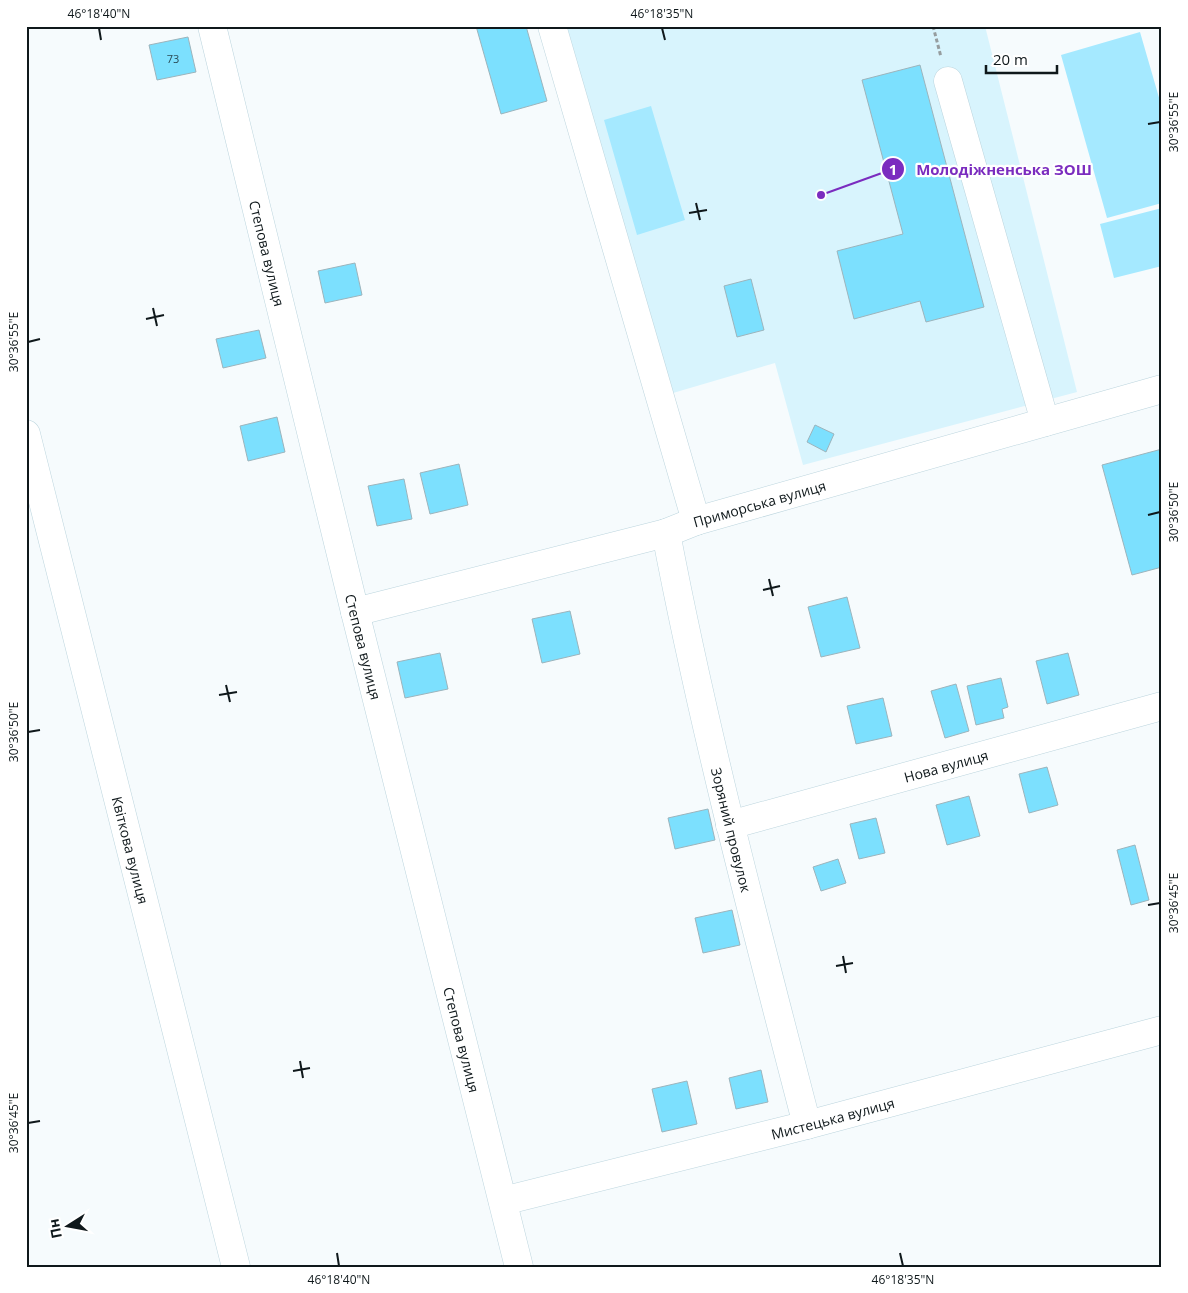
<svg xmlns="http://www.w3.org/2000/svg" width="1188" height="1293" font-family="'Open Sans',sans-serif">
<rect width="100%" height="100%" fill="#f6fbfd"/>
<path fill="#d8f4fd" d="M566 26H985L1077 392 803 465 775 363 673 393Z"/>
<path fill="#a5e9ff" d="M1140 32 1162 108V203L1107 218 1061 55Z
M651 106 685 220 637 235 604 120Z
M1162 208V266L1114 278 1100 224Z"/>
<path fill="#7ce0fe" stroke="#9cb4bc" d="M476 26H526L547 101 501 114Z
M188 37 196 72 157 80 149 45Z
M920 65 984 307 926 322 920 301 854 319 837 251 903 234 862 80Z
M355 263 362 295 325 303 318 271Z
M751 279 764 330 737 337 724 286Z
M259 330 266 358 223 368 216 339Z
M277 417 285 452 248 461 240 426Z
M815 425 834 434 826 452 807 442Z
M1162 449V567L1132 575 1102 465Z
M459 464 468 505 430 514 420 473Z
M404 479 412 519 377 526 368 486Z
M847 597 860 648 821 657 808 607Z
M570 611 580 654 542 663 532 619Z
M440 653 448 689 405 698 397 662Z
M1068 653 1079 695 1047 704 1036 661Z
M1001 678 1008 707 1002 709 1004 718 976 725 967 686Z
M956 684 969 731 945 738 931 691Z
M883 698 892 736 856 744 847 706Z
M1047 767 1058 805 1029 813 1019 774Z
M969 796 980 836 947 845 936 805Z
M708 809 715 840 675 849 668 818Z
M876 818 885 853 859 859 850 824Z
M1135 845 1149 900 1131 905 1117 850Z
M838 859 846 883 821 891 813 867Z
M732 910 740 945 703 953 695 918Z
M761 1070 768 1102 736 1109 729 1078Z
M687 1081 697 1124 662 1132 652 1089Z"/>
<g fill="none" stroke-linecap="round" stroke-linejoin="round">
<defs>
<g id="minor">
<path id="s1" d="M212 26 355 612 519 1267"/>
<path d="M552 26 696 521"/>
<path d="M948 81 1045 422"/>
<path id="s2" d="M26 434 236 1267"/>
<path id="s3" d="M666 533C704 732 756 928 807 1125"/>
<path id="s4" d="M355 612 666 533 696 521 1162 389"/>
<path id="s5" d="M730 825 1162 706"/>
<path id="s6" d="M503 1201 807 1125 1162 1030"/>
</g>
</defs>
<use href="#minor" stroke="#bcd5de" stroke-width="29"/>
<path stroke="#969d9f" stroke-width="3" stroke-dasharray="4 2.5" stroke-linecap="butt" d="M933 26 941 57"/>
<use href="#minor" stroke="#fff" stroke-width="28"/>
</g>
<path fill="none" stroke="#0f181b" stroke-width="2" d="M99 28 101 40M662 28 665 40M1148 124 1160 122M696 203 700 220M689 213 707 210M153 308 157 326M146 319 164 315M28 342 40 339M1148 515 1160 512M769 579 773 596M763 590 780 586M226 685 230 702M219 695 237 692M28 732 40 730M1148 905 1160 903M843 956 846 973M836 966 853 963M300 1061 303 1078M293 1071 310 1068M28 1123 40 1121M337 1253 339 1266M900 1253 903 1266"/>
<g text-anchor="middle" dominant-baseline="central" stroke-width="4.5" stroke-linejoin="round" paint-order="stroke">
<g font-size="11" fill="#2a4a54">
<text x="173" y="58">73</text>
</g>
<g font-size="14" fill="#0f181b" stroke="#fff">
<text stroke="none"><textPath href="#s1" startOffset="234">Степова вулиця</textPath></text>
<text stroke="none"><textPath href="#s4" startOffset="419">Приморська вулиця</textPath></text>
<text stroke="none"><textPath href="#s1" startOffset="639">Степова вулиця</textPath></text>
<text stroke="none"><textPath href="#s5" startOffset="224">Нова вулиця</textPath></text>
<text stroke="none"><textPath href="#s3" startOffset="304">Зоряний провулок</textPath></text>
<text stroke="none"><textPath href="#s2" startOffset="429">Квіткова вулиця</textPath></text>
<text stroke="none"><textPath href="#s1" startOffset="1044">Степова вулиця</textPath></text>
<text stroke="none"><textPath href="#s6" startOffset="340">Мистецька вулиця</textPath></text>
</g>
</g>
<path fill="none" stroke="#7b2cbf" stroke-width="2" d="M821 195L893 169"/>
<g fill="#7b2cbf" stroke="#fff" stroke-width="2">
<circle cx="821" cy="195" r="5"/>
<circle cx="893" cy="169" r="12"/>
</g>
<g font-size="15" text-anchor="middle" font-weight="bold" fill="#fff">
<text x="893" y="175">1</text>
</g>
<g font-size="15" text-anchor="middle" font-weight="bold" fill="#7b2cbf" stroke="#fff" stroke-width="4.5" stroke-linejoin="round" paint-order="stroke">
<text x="1004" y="175">Молодіжненська ЗОШ</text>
</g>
<rect width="1188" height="1293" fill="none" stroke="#ffffff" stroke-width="55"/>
<g transform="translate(68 1226) rotate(259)" stroke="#ffffff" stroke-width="4" paint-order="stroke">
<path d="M0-4L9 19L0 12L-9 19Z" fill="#0f181b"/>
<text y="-8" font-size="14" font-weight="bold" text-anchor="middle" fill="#0f181b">Пн</text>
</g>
<path d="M986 65v8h71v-8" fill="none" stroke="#0f181b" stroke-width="2.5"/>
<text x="993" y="65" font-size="15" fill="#0f181b" stroke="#ffffff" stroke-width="4" paint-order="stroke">20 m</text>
<rect x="28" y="28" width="1132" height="1238" fill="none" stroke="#0f181b" stroke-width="2"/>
<g font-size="12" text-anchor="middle" fill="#0f181b">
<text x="99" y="18">46°18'40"N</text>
<text x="662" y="18">46°18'35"N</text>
<text transform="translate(1174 122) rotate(-90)" y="4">30°36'55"E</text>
<text transform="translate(14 342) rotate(-90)" y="4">30°36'55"E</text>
<text transform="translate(1174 512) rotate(-90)" y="4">30°36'50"E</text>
<text transform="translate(14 732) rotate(-90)" y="4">30°36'50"E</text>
<text transform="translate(1174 903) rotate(-90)" y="4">30°36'45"E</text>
<text transform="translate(14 1123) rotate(-90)" y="4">30°36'45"E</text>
<text x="339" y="1284">46°18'40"N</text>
<text x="903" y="1284">46°18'35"N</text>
</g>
</svg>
